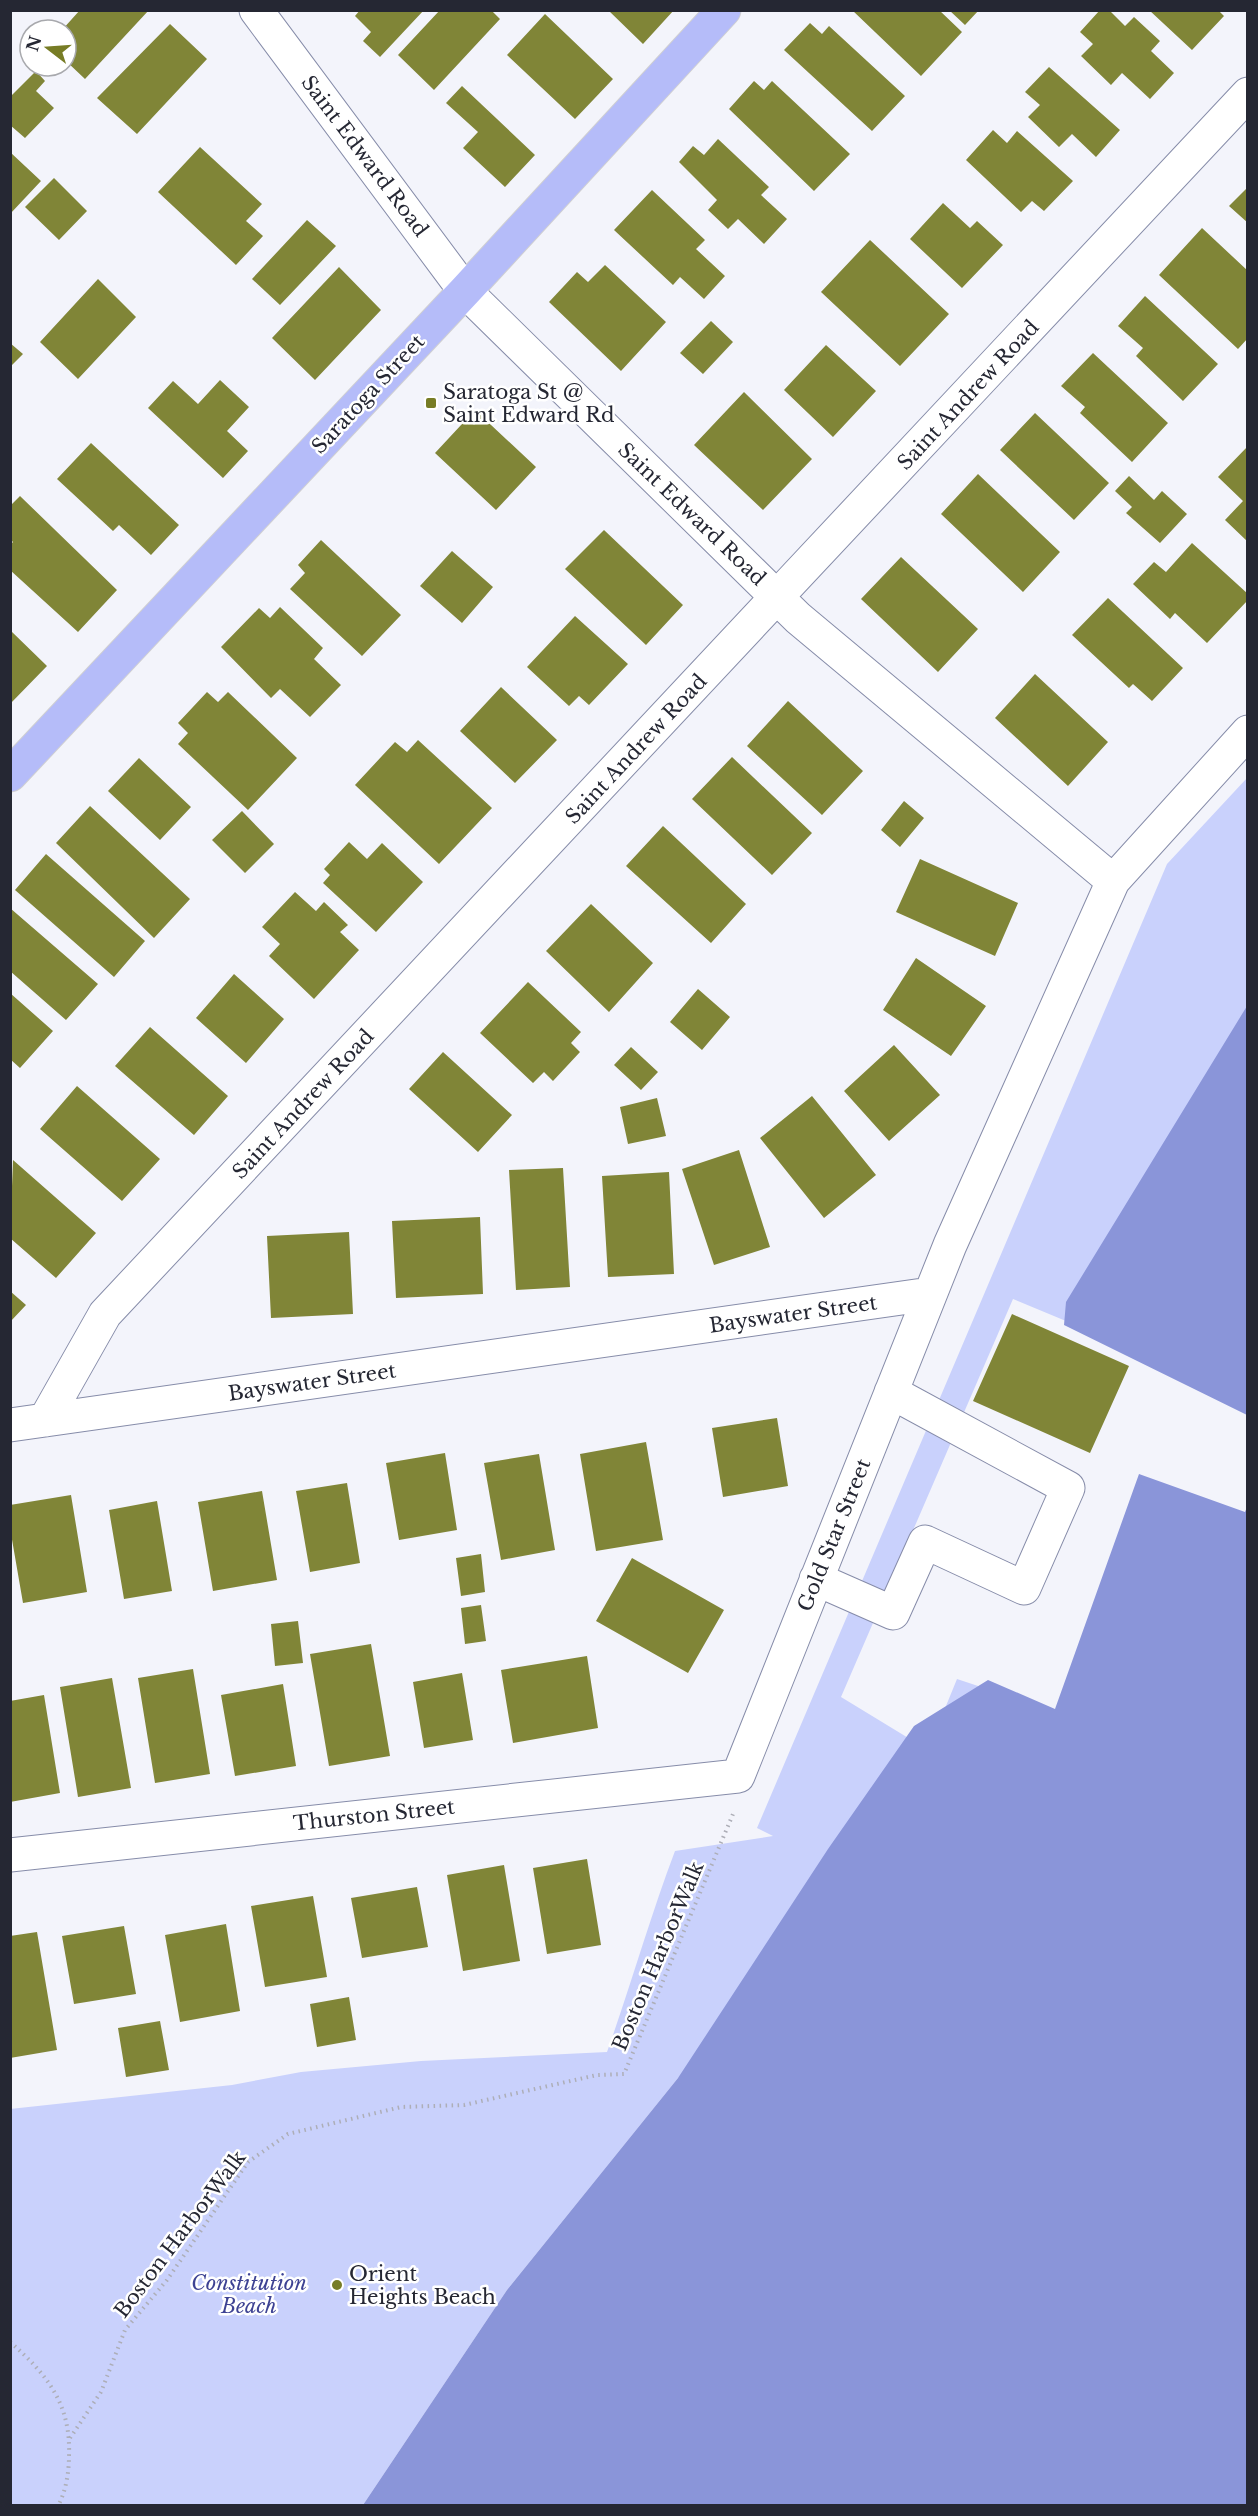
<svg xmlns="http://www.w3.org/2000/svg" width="1258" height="2516" font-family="'Libre Baskerville',serif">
<rect width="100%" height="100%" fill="#f3f4fb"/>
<path fill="#c9d1fc" d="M1247 778V1299L1179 1368 1013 1299 841 1697 928 1750 957 1679 1093 1724 678 2078 507 2290 363 2505H11L10 2109 232 2085 301 2072 421 2061 607 2052C631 1985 650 1917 675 1851L773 1836 757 1828 1167 864Z"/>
<path fill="#8a95d9" d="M1247 1006 1248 1415H1247L1064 1325 1066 1302Z
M1139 1474 1245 1512 1247 1507V2505H363L507 2290 678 2078 828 1849 914 1726 988 1680 1055 1709Z"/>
<path fill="#808537" d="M80 10H149L85 79 66 61V30H62Z
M360 10H424L380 57 363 41 371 32 355 16Z
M440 10H491L500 19 434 90 398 55Z
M608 10H674L643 44Z
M852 10H939L962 32 921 76Z
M949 10H979L965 25Z
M1100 10H1109L1125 26 1134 17 1160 41 1151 51 1174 73 1150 99 1122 73 1111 85 1081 56 1093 44 1080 32Z
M1149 10H1218L1224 16 1192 50Z
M545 14 613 79 575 119 507 55Z
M810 23 822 34 829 26 905 96 872 131 784 50Z
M170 24 207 59 137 134 97 98Z
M1049 67 1120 130 1096 157 1072 134 1059 147 1028 117 1040 105 1025 92Z
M36 71 45 81 36 91 54 108 25 138 10 125V97Z
M754 81 764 90 772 81 850 154 814 191 729 109Z
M462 86 535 155 505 187 463 148 478 132 446 103Z
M993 130 1007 143 1017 131 1073 181 1044 211 1032 201 1021 212 966 160Z
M718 139 769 187 761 195 787 219 764 244 738 219 728 229 708 210 717 200 679 162 693 146 704 155Z
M200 147 262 204 246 221 263 236 236 265 158 192Z
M10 152 41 181 10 214Z
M54 178 87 211 59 240 25 207Z
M1248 187V223L1229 206Z
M652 190 705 240 696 249 725 276 704 299 680 277 673 285 614 230Z
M943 203 970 228 977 221 1003 245 962 288 910 239Z
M307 220 336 246 280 305 252 279Z
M1202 228 1248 271V338L1238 349 1159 275Z
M870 240 949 314 900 366 821 292Z
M605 265 666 322 621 371 549 302 577 272 588 282Z
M339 267 381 310 315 380 272 338Z
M98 279 136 317 78 379 40 342Z
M1145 296 1218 364 1183 401 1136 356 1143 348 1118 326Z
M711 321 733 342 703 374 680 353Z
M10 343 23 354 10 367Z
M826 345 876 391 833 437 784 390Z
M1093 353 1168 423 1132 462 1080 413 1085 407 1061 386Z
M220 380 249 407 227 431 248 451 223 478 148 408 173 381 198 404Z
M744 392 812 459 763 510 694 445Z
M475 410 536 467 496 510 435 453Z
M1035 413 1109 483 1074 520 1000 450Z
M91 443 179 525 151 555 119 525 113 531 57 479Z
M1248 446V542L1225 520 1243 501 1218 477Z
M978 474 1060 552 1023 592 941 514Z
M1129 476 1154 500 1162 491 1187 514 1160 543 1126 513 1132 507 1115 491Z
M20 496 117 590 78 632 10 570V545L13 542 10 539V506Z
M604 530 683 605 646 645 565 569Z
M321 540 401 615 362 656 290 589 305 573 298 565Z
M1192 543 1248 594V600L1207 643 1175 613 1170 619 1133 584 1154 562 1166 572Z
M452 551 493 587 462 623 420 586Z
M901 557 978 629 938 672 861 599Z
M1108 598 1183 668 1152 701 1133 684 1129 688 1072 635Z
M280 607 323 648 314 659 341 685 310 717 280 689 271 698 221 647 259 608 270 618Z
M575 616 628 664 589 705 579 696 569 706 527 667Z
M10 630 47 666 10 704Z
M1035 674 1108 742 1068 786 995 718Z
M501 687 557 740 515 783 460 731Z
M207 692 218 702 228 692 297 758 248 810 178 744 188 733 178 723Z
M788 701 863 771 822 815 747 746Z
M418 740 492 808 439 864 355 785 395 742 407 752Z
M732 757 812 833 772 875 692 799Z
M139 758 191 807 160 840 108 791Z
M904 801 924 818 900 847 881 830Z
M90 806 190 899 154 938 56 843Z
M242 811 274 844 245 873 212 840Z
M663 826 746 904 711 943 626 866Z
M349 842 367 859 382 843 423 882 376 932 323 883 330 875 324 869Z
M46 854 145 941 114 977 15 890Z
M920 859 1018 903 995 956 896 912Z
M295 892 316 911 324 902 348 925 340 932 359 950 314 999 269 956 280 944 262 927Z
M591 904 653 963 609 1012 546 951Z
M10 908 98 984 66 1020 10 971Z
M916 958 986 1006 951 1056 883 1010Z
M234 974 284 1019 246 1063 196 1018Z
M528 982 581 1032 571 1043 580 1052 553 1081 544 1072 533 1083 480 1033Z
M698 989 730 1017 702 1050 670 1022Z
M10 993 53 1031 20 1068 10 1059Z
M150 1027 228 1096 194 1135 115 1066Z
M894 1045 940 1095 889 1141 844 1091Z
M631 1047 658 1072 641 1090 614 1065Z
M443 1052 512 1115 478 1152 409 1089Z
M77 1086 160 1159 122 1201 40 1129Z
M812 1096 876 1175 824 1218 760 1138Z
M657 1098 666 1136 628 1144 620 1107Z
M739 1150 770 1247 714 1265 682 1169Z
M13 1160 96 1233 56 1278 10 1238Z
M563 1168 570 1287 516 1290 509 1170Z
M669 1172 674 1274 608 1277 602 1176Z
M480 1217 483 1294 396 1298 392 1221Z
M349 1232 353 1314 271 1318 267 1236Z
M10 1291 26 1305 10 1322Z
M1012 1314 1129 1366 1090 1453 973 1401Z
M777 1418 788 1486 723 1497 712 1428Z
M646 1442 663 1540 596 1551 580 1454Z
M445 1453 457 1530 399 1540 386 1463Z
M539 1454 555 1550 501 1560 484 1463Z
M347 1483 360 1563 310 1572 296 1491Z
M262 1491 277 1580 213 1591 198 1502Z
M71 1495 87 1592 23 1603 10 1528V1505Z
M157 1501 172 1591 124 1599 109 1510Z
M481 1554 485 1592 461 1596 456 1558Z
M632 1558 724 1610 688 1673 596 1621Z
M481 1605 486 1641 465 1644 461 1608Z
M298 1621 303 1663 275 1666 271 1624Z
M371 1644 390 1756 329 1766 310 1654Z
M587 1656 598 1728 513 1743 501 1670Z
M193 1669 210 1774 155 1783 138 1678Z
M462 1673 473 1740 424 1748 413 1682Z
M112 1678 131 1788 78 1797 60 1687Z
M283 1684 296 1766 235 1776 221 1695Z
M44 1695 60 1793 10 1802V1701Z
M587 1859 601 1945 547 1954 533 1868Z
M504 1865 520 1961 463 1971 447 1875Z
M417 1887 428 1947 362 1958 351 1898Z
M313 1896 327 1977 265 1987 251 1906Z
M226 1924 240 2011 180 2022 165 1935Z
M124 1926 136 1994 74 2004 62 1936Z
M37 1932 57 2050 10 2058V1936Z
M349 1997 356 2040 317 2047 310 2004Z
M160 2021 169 2070 126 2077 118 2028Z"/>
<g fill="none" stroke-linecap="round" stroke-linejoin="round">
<defs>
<path id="minor" d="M256 10 465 291 798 618 1113 881
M45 1420 105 1314 1248 94
M10 1425 930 1294
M816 1579 893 1613 925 1542 1024 1588 1068 1488 891 1392
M10 1855 738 1776 950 1245 1113 881 1248 732"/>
<path id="major" d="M10 775 465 291 724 10"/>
</defs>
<use href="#minor" stroke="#868ca9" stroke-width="35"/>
<use href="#major" stroke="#cfcfd2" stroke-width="35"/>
<path stroke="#adaeb7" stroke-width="4" stroke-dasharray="1.5 4.5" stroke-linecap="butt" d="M10 2342C48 2375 71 2405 69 2456 69 2472 66 2491 58 2506
M70 2438 101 2392 125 2330 167 2280 248 2162 288 2134 401 2107 464 2105 597 2075 624 2074 733 1814"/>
<use href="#minor" stroke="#fff" stroke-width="33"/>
<use href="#major" stroke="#b5bcf9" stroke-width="33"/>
</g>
<g fill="#777c25" stroke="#fff" stroke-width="2">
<rect x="425" y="397" width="12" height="12" rx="3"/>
<circle cx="337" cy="2285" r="6"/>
</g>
<g text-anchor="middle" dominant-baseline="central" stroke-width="5" stroke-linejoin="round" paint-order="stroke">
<g font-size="20" fill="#252733" stroke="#fff">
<text transform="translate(365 156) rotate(53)">Saint Edward Road</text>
<text transform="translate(368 394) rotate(-47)">Saratoga Street</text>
<text transform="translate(968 395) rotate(-47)">Saint Andrew Road</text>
<text transform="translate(692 514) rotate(44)">Saint Edward Road</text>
<text transform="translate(636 749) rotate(-47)">Saint Andrew Road</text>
<text transform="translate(303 1104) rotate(-47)">Saint Andrew Road</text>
<text transform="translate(793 1314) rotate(-8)">Bayswater Street</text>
<text transform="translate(312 1382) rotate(-8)">Bayswater Street</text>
<text transform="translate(834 1535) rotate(-68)">Gold Star Street</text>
<text transform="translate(374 1815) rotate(-6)">Thurston Street</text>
<text transform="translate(658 1956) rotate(-67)">Boston HarborWalk</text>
<text transform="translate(180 2234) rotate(-53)">Boston HarborWalk</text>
</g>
<g font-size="20" fill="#252733" stroke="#fff" text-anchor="start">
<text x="443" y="392">Saratoga St @<tspan x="443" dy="23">Saint Edward Rd</tspan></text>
<text x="349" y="2274">Orient<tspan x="349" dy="23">Heights Beach</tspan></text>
</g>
<g font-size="20" font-style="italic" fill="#3d4293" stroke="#fff">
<text x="249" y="2283">Constitution<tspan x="249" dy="23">Beach</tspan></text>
</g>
</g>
<rect width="1258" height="2516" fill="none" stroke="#252733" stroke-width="24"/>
<g transform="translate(48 48) rotate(287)"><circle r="28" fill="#ffffff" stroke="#a8a9ad" stroke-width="1.5"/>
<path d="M0-4.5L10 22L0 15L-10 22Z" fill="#777c25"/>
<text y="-9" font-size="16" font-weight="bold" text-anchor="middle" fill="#252733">N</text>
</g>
</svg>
